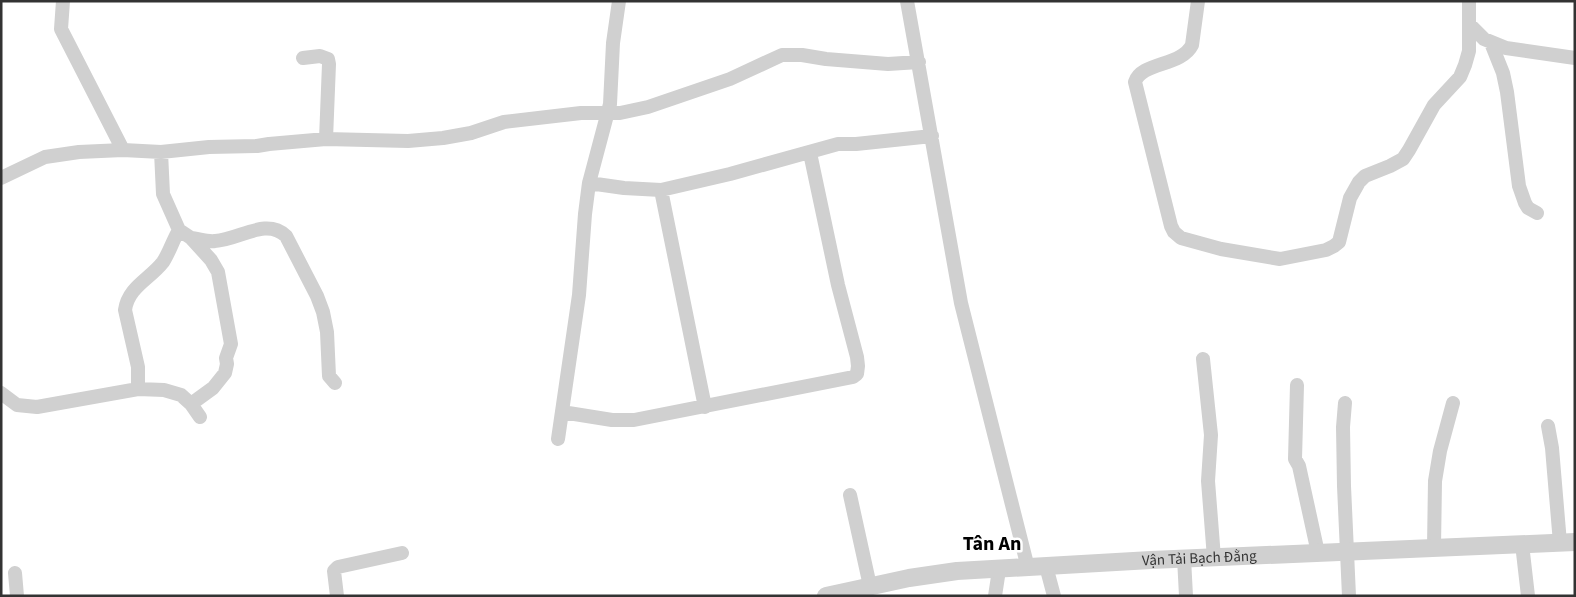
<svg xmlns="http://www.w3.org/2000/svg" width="1576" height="597" font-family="'Source Sans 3',sans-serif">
<rect width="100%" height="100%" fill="#fff"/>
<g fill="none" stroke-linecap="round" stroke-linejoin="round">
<path stroke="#d0d0d0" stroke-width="14" d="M63 1 61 29 123 150 161 152 209 147 257 146 269 144 326 139 408 141 443 138 471 133 504 122 581 113H620L648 107 730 79 782 55H802L826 59 888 64 919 62
M907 1 961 303 1028 568
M1198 1 1192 45C1182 66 1141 62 1135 82L1171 226 1174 232 1181 238 1221 249 1280 259 1326 250 1334 246 1339 242 1350 198 1359 182 1365 176 1390 166 1403 159 1409 150 1434 105 1460 77 1465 65 1469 51V1
M1470 25 1484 39 1506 48 1575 58
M1491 43 1503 73 1507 92 1519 186 1525 203 1528 208 1537 213
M303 58 320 56 328 59 329 64 326 139
M161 152 163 194 179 230 191 238 211 260 218 272 231 344 226 358 227 364 225 373 213 388 191 404
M1 178 45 157 79 152 123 150
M589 183 624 188 661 190 730 174 838 144H856L932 136
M661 190 705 407
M191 238C199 239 208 242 215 241 239 240 266 217 286 236L317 296 323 312 327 332 329 376 335 383
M1203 359 1211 435 1208 481 1214 558
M1297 385 1295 459 1299 466 1318 553
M138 389V367L125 310C128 287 150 279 163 262 169 253 173 240 179 230
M1 393 17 405 37 407 138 389 164 390 181 395 191 404 200 417
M1345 403 1343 427 1344 486 1349 596
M562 412 612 420H634L853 377 857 374 858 366 857 357 838 285 810 153
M1548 426 1552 448 1560 543
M558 439 579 295 585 214 589 183 610 104 613 43 619 1
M850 495 870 586
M1522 544 1528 596
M1434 547 1435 481 1440 451 1453 403
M1184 558 1186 596
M1046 566 1054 596
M15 573 17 596
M337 596 334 571 338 567 402 553
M995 596 999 570"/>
<path stroke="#d0d0d0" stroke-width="18" id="s1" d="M826 596 909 578 957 571 1151 560 1575 542"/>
</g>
<g text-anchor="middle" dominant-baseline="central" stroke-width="5" stroke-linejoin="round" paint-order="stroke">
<g font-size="15" fill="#333" stroke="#fff">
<text stroke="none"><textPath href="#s1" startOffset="376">Vận Tải Bạch Đằng</textPath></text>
</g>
<g font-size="20" font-weight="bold" fill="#000" stroke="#fff">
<text x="992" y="544">Tân An</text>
</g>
</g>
<rect width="1576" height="597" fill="none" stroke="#333333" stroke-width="5"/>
</svg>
